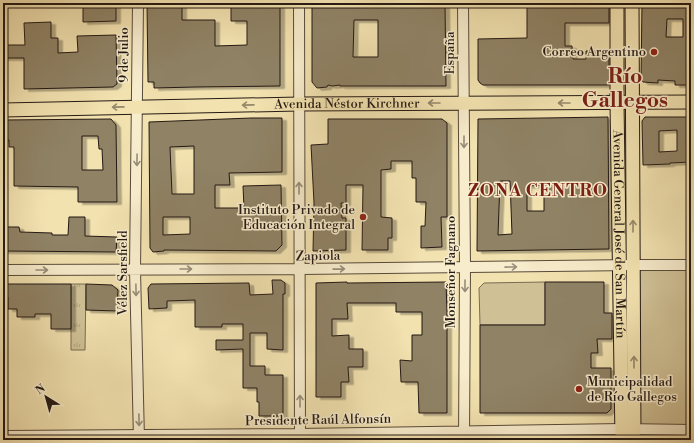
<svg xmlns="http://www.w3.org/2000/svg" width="694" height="443" font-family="'Libre Bodoni',serif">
<defs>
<pattern id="grass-tufts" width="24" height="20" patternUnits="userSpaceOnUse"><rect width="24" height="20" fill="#cfc095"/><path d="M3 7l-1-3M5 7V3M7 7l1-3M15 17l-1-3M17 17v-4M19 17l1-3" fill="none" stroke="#b2a480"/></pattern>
<filter id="shadow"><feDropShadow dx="4.5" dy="2.5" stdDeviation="0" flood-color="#0004"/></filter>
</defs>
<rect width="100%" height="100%" fill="#f2e2b0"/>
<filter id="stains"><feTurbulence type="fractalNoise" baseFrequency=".005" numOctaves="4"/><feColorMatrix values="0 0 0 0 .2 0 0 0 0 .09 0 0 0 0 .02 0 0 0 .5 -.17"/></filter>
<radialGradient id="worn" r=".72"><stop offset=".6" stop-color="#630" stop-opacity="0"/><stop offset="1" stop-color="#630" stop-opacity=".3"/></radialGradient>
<path fill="url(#grass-tufts)" stroke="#7a6c54" d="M71 284H86L85 350H71Z"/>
<path fill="#cfc095" stroke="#7a6c54" d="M622 106H627L630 257 627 261 624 260Z
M634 265H691V430L634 429Z
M545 282V325H480L479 288 484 283Z"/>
<path fill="#8f8265" stroke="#241913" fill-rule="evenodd" filter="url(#shadow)" d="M83 3H116V21L83 22Z
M147 3H182V20H215V46L247 45V21H231V3H280V86L196 87 154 88V82H148Z
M312 3H445L446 86H340V85L332 86 328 85 327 87 317 88 312 82ZM354 20H378V57H353Z
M527 3H609V23H565V46H572L573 59H586V51H598L599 56 609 57V85H483L480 83 478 80V39L527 38Z
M642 3H691V85H675V81L658 80V83L643 82 641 79ZM667 19H683V37H666Z
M51 22V38H58V53L78 52 77 36 116 35 117 84 113 87 24 89V58H3V45H25L24 23Z
M608 117 609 249 477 251 478 119ZM500 181H510L512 234 498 235ZM544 185V211H527V186Z
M645 117H691V162L670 163V164L643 165 642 121ZM677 130V151L659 152V131Z
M251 118H282V172L229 173 230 185H215V208H244L243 186 281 185 282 245 276 251 164 250V251L153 252 150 248 149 122ZM194 146V194H172L170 147ZM163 217H190V234L163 235Z
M111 119 116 125 117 202H78V187L14 186V147H9V140H3V120ZM82 136H98L99 149H102L103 170H82Z
M328 119H442L447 123V217H441L442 247 421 248V226H425L426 202H416V178H412V161H391V169L381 170V217L392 218V238H388V250H362L363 185H346V203H341L342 218H346V250L313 251 314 203 311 145 328 144Z
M69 217H85V236L117 237 116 252 3 251V227H19L20 232 52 233V235H68Z
M272 280H281L285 283V294H283V350L267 349V333H250V366H265V375H283V416H259V402H257V388H243V349L216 350V340H243V324H222V327H195V300L167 301V308L149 309 148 288 151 284 249 283 250 295 273 294Z
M347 282V283L446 282 447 312V413H419L418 382H401L400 360 412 361V335H422V312H396V303H347L348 319H332V336L349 335V349H363V367H348L349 382H341V397H316V283Z
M545 282H604V313H612V339H597L598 353H591V368H611V409L607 413H480V325H545Z
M3 284H71V329H51V314H35V317H17V309H8V297H3Z
M86 284 112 285 118 290 117 311 86 310Z"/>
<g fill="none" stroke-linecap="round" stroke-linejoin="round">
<defs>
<path id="minor" d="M138 3 135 270 139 440
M299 3 300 439
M463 3 465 267 464 440
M3 270 300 269 634 265H691
M3 436 300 434 622 429 691 430"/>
<g id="major">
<path id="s1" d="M617 3V103L622 440"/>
<path d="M632 3 634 440"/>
<path id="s2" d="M3 110 299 104 691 102"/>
</g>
</defs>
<use href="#minor" stroke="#584b3a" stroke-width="12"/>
<use href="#major" stroke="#241913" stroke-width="15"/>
<use href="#minor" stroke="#f7eccc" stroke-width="10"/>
<use href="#major" stroke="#f2e2b0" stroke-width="13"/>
</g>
<defs><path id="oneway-shaft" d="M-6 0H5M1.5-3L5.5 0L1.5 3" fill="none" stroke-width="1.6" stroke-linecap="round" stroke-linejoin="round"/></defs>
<g stroke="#958869">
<use href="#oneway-shaft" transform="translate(434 103) rotate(180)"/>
<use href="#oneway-shaft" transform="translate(564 103) rotate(-180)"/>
<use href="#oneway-shaft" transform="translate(248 105) rotate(179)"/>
<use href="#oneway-shaft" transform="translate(118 107) rotate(179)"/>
<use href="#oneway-shaft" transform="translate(633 226) rotate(-90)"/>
<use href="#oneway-shaft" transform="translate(634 362) rotate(-90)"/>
</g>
<g stroke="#988d79">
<use href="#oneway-shaft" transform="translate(464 142) rotate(90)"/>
<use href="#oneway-shaft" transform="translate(137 160) rotate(91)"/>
<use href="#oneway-shaft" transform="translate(299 188) rotate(-90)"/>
<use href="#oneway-shaft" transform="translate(511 267) rotate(-1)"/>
<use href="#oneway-shaft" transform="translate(186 269)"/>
<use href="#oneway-shaft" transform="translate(339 269) rotate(-1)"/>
<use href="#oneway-shaft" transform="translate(42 270)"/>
<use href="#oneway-shaft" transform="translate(465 286) rotate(90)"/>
<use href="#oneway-shaft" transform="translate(136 290) rotate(89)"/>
<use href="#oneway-shaft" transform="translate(300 401) rotate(-90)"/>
<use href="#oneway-shaft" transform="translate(139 420) rotate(89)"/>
</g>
<g fill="#8f2418" stroke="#f7eccc" stroke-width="1.5">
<circle cx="654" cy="52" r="4"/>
<circle cx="363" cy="217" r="4"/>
<circle cx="579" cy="389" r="4"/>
</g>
<g text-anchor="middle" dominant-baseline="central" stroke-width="3" stroke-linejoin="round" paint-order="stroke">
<g font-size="13" fill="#241913" stroke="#f7eccc" text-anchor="end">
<text x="646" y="52">Correo Argentino</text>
<text x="355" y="210">Instituto Privado de<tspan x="355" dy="15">Educación Integral</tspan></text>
<text x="587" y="382" text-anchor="start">Municipalidad<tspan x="587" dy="15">de Río Gallegos</tspan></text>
</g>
<g font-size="13" fill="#241913" stroke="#f7eccc">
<text transform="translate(450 53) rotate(-90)">España</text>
<text transform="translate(124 55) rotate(-90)">9 de Julio</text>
<text stroke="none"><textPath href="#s2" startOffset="344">Avenida Néstor Kirchner</textPath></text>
<text stroke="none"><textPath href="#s1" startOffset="231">Avenida General José de San Martín</textPath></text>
<text transform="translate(318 256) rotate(-1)">Zapiola</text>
<text transform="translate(451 272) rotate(-90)">Monseñor Fagnano</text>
<text transform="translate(123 273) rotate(-90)">Vélez Sarsfield</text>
<text transform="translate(318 420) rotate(-1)">Presidente Raúl Alfonsín</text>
</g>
<g font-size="17" font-weight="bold" letter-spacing="1" fill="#7a1f14" stroke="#f7eccc">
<text x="538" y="191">ZONA CENTRO</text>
</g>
<g font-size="21" font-weight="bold" fill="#7a1f14" stroke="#f7eccc">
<text x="625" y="77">Río<tspan x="625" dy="24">Gallegos</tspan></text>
</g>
</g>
<rect width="694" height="443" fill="none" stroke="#f2e2b0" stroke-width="16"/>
<rect x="4" y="4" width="686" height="435" fill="none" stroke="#241913" stroke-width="2"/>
<rect x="8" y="8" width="678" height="427" fill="none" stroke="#241913"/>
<g transform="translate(46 397) rotate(323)" stroke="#f7eccc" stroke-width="3" paint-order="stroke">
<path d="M0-3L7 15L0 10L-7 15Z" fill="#241913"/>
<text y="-6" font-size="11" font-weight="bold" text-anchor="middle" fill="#241913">N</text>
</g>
<rect width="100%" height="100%" filter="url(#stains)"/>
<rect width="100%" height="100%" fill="url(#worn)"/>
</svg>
